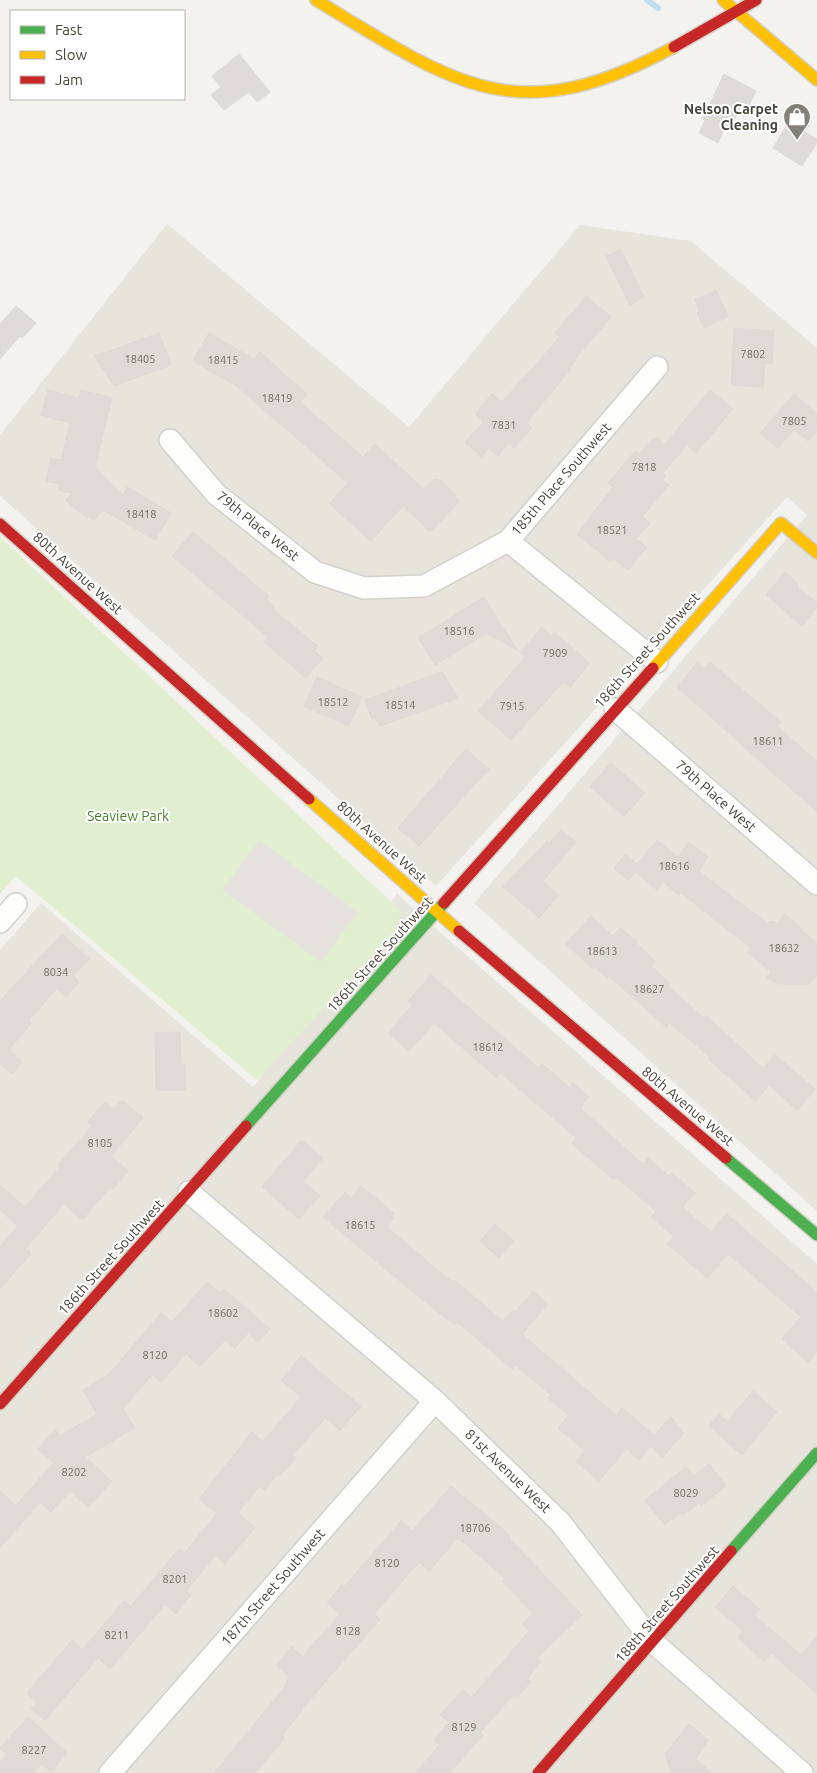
<svg xmlns="http://www.w3.org/2000/svg" width="817" height="1773" font-family="Ubuntu,sans-serif">
<rect width="100%" height="100%" fill="#f4f2ee"/>
<path fill="#e7e4dc" d="M167 224 409 427 580 225 691 241 817 348V1211L474 903 807 515 787 497 436 886 0 496V435Z
M397 894 817 1264V1773H0V950L41 903 253 1087Z"/>
<path fill="#e1eecf" d="M0 537 402 912 395 931 257 1080 16 876 0 894Z"/>
<path fill="#e6e3df" d="M259 840 358 912 321 962 222 890Z"/>
<g fill="none" stroke-linecap="round" stroke-linejoin="round">
<path stroke="#c0ddf1" stroke-width="6" d="M647 0 658 8"/>
</g>
<path fill="#dedbd6" stroke="#dcd9d4" d="M239 54 270 92 257 102 249 92 224 110 211 95 221 87 212 76Z
M724 74 756 91 749 105 743 102 728 132 724 129 718 143 699 133 705 121 703 119Z
M794 114 810 124 805 132 817 139V143L802 166 773 148Z
M621 249 644 297 630 305 606 256Z
M716 290 728 317 704 328 697 313 700 312 695 300Z
M586 296 611 317 575 359 576 360 570 367 571 369 526 423 532 428 514 448 508 443 498 456 489 448 482 457 465 442 483 422 475 414 492 394 502 402 560 337 555 333Z
M16 306 36 323 22 338 20 336 0 359V324Z
M734 328 774 331 772 364 765 363 763 387 731 385Z
M159 333 171 365 114 386 95 356Z
M209 333 254 359 260 352 307 394 300 402 363 457 375 444 424 489 434 479 441 480 460 501 430 532 403 506 371 541 329 504 348 483 236 386 193 361Z
M48 390 79 398 81 390 112 398 95 467 123 495 127 487 171 513 155 540 103 510 94 520 88 516 87 518 66 501 71 493 59 490 60 484 46 481 51 458 61 460 70 423 41 415Z
M710 390 733 409 696 453 687 445 662 474 665 476 663 480 669 485 642 517 650 523 636 539 647 548 628 570 613 558 610 561 578 535 580 530 613 487 608 483 635 451 639 454 652 439 654 440 657 437 665 444Z
M794 394 817 414V430L808 441 794 429 778 448 760 433Z
M193 532 269 596 266 599 275 607 273 610 318 646 314 651 323 658 306 678 264 642 268 637 172 556Z
M785 572 799 584 797 586 817 603V607L802 626 766 595Z
M484 597 518 651 487 633 435 665 418 638Z
M542 627 552 636 555 633 590 663 570 687 563 682 511 740 478 711 526 656 520 653Z
M710 662 781 722 777 726 817 761V812L677 687 697 663 704 669Z
M442 672 458 698 380 726 375 718 372 719 365 700Z
M317 677 362 697 349 726 304 706Z
M466 749 489 769 419 846 398 828Z
M611 763 645 793 624 816 590 787Z
M561 830 576 842 543 881 559 895 539 918 503 887 547 841 550 843Z
M657 840 678 857 689 842 708 857 699 871 739 902 768 923 770 921 777 923 785 914 800 927 799 928 817 943V975L809 984H780L766 978 771 972 747 952 751 948 681 893 679 895 663 882 657 890 636 872 628 880 614 868 626 854 637 864Z
M591 916 613 936 620 928 636 940 637 944 655 961 651 966 670 983 668 986 705 1019 707 1016 763 1068 775 1055 815 1089 797 1110 769 1085 756 1101 708 1059 710 1057 670 1023 666 1027 609 976 607 978 595 967 593 969 566 944Z
M62 934 89 959 73 976 79 982 66 997 57 989 29 1020 32 1022 9 1050 22 1062 12 1074 0 1064V1001Z
M431 975 539 1068 542 1064 570 1088 573 1083 589 1097 580 1108 643 1164 648 1158 669 1176 672 1173 695 1193 682 1207 711 1232 727 1214 817 1292V1352L808 1362 782 1339 801 1317 728 1254 707 1278 667 1244 674 1236 651 1217 656 1211 616 1177 614 1180 571 1143 576 1138 501 1073 497 1078 434 1023 409 1051 388 1033 412 1005 408 1001Z
M180 1032 181 1066 185 1065V1090H156L155 1033Z
M122 1100 143 1118 111 1156 128 1171 113 1189 110 1187 82 1220 64 1204 25 1249 31 1254 0 1289V1246L18 1226 0 1210V1185L25 1207 60 1167 58 1165 92 1126 88 1122 105 1102 114 1109Z
M302 1140 323 1158 303 1181 320 1196 299 1219 262 1187Z
M361 1186 394 1213 391 1216 394 1218 387 1227 452 1282 454 1280 503 1321 513 1310 515 1312 533 1291 548 1304 522 1334 616 1415 622 1408 654 1435 671 1417 684 1433 662 1458 651 1446 639 1460 627 1449 599 1481 576 1461 585 1451 558 1428 569 1415 548 1398 551 1395 515 1365 512 1369 457 1322 455 1325 419 1297 323 1217 345 1192 351 1198Z
M495 1224 514 1241 499 1258 480 1241Z
M207 1282 220 1293 224 1289 270 1329 258 1342 248 1333 235 1348 225 1340 200 1367 186 1354 161 1383 152 1375 123 1408 135 1428 85 1457 112 1481 88 1507 70 1491 51 1512 40 1502 0 1548V1491L16 1505 54 1463 38 1449 55 1430 61 1435 97 1414 83 1390 108 1375 161 1313 172 1322Z
M301 1356 361 1406 340 1430 325 1418 293 1455 296 1458 280 1476 278 1474 264 1490 260 1486 238 1513 255 1527 225 1564 215 1556 186 1591 191 1595 176 1614 165 1605 110 1669 98 1658 45 1720 31 1709 37 1702 27 1693 72 1640 82 1650 124 1601 131 1606 179 1549 185 1553 217 1513 199 1499 252 1432 263 1442 301 1397 281 1380Z
M753 1391 777 1412 742 1455 709 1426 719 1414 727 1421Z
M709 1464 726 1486 701 1506 699 1503 683 1515 681 1512 665 1525 645 1500 686 1467 694 1476Z
M451 1486 511 1536 509 1538 582 1615 537 1658 541 1662 527 1679 531 1682 517 1697 514 1694 480 1733 483 1735 450 1773H415L440 1745 434 1740 449 1722 440 1715 463 1689 472 1697 529 1631 522 1624 533 1613 502 1581 505 1578 458 1538 429 1571 419 1562 374 1614 380 1619 302 1709 303 1710 282 1735 285 1738 255 1773H214L283 1689 289 1676 276 1665 292 1647 303 1656 340 1614 327 1603 342 1585 344 1587 401 1521 412 1531Z
M733 1586 760 1609 754 1615 801 1655 817 1637V1694L771 1653 764 1661 738 1638 744 1631 715 1607Z
M28 1717 67 1753 51 1772 42 1764 34 1773H0V1762L7 1754 0 1748Z
M689 1724 708 1740 696 1759 711 1773H671L665 1754Z"/>
<g fill="none" stroke-linecap="round" stroke-linejoin="round">
<defs>
<path id="street" d="M170 440 216 494 315 572 364 588 424 586 508 541 657 367
M508 541 657 662
M615 709 817 884
M0 922 16 904
M189 1192 435 1401 560 1522 654 1643 802 1773
M110 1773 435 1401"/>
<path id="fast" d="M246 1126 444 903
M726 1158 817 1235
M731 1551 817 1453"/>
<path id="slow" d="M316 0C455 84 516 133 674 47
M723 0 817 80
M653 668 781 523 817 553
M309 799 459 931"/>
<path id="jam" d="M674 47 756 0
M0 524 309 799
M444 903 653 668
M459 931 726 1158
M0 1404 246 1126
M538 1773 731 1551"/>
</defs>
<use href="#street" stroke="#d2d0cb" stroke-width="24"/>
<use href="#fast" stroke="#d3cfc5" stroke-width="14"/>
<use href="#slow" stroke="#d3cfc5" stroke-width="14"/>
<use href="#jam" stroke="#d3cfc5" stroke-width="14"/>
<use href="#street" stroke="#fdfdfc" stroke-width="21"/>
<use href="#fast" stroke="#4caf50" stroke-width="11"/>
<use href="#slow" stroke="#ffc107" stroke-width="11"/>
<use href="#jam" stroke="#c62828" stroke-width="11"/>
</g>
<defs>
<symbol id="shop-pin" viewBox="-11 -11 22 30"><path d="M0 17L-7.5 6A9.5 9.5 0 1 1 7.5 6Z" fill="#868178" stroke="#fff"/><path d="M-5-2.5h2.3a2.7 3.5 0 0 1 5.4 0H5L5.5 6h-11ZM-1.5-2.5h3a1.5 2.3 0 0 0-3 0Z" fill="#fff"/></symbol>
</defs>
<g fill-rule="evenodd">
<use href="#shop-pin" x="781" y="101" width="32" height="43"/>
</g>
<g text-anchor="middle" dominant-baseline="central" stroke-width="4" stroke-linejoin="round" paint-order="stroke">
<g font-size="11" fill="#706a61">
<text x="753" y="354">7802</text>
<text x="140" y="359">18405</text>
<text x="223" y="360">18415</text>
<text x="277" y="398">18419</text>
<text x="794" y="421">7805</text>
<text x="504" y="425">7831</text>
<text x="644" y="467">7818</text>
<text x="141" y="514">18418</text>
<text x="612" y="530">18521</text>
<text x="459" y="631">18516</text>
<text x="555" y="653">7909</text>
<text x="333" y="702">18512</text>
<text x="400" y="705">18514</text>
<text x="512" y="706">7915</text>
<text x="768" y="741">18611</text>
<text x="674" y="866">18616</text>
<text x="784" y="948">18632</text>
<text x="602" y="951">18613</text>
<text x="56" y="972">8034</text>
<text x="649" y="989">18627</text>
<text x="488" y="1047">18612</text>
<text x="100" y="1143">8105</text>
<text x="360" y="1225">18615</text>
<text x="223" y="1313">18602</text>
<text x="155" y="1355">8120</text>
<text x="74" y="1472">8202</text>
<text x="686" y="1493">8029</text>
<text x="475" y="1528">18706</text>
<text x="387" y="1563">8120</text>
<text x="175" y="1579">8201</text>
<text x="348" y="1631">8128</text>
<text x="117" y="1635">8211</text>
<text x="464" y="1727">8129</text>
<text x="34" y="1750">8227</text>
</g>
<g font-size="14" font-weight="bold" fill="#4b4439" stroke="#fff" text-anchor="end">
<text x="778" y="109">Nelson Carpet<tspan x="778" dy="16">Cleaning</tspan></text>
</g>
<g font-size="14" fill="#4b4439" stroke="#fff">
<text transform="translate(561 479) rotate(-49)">185th Place Southwest</text>
<text transform="translate(258 526) rotate(39)">79th Place West</text>
<text transform="translate(78 573) rotate(42)">80th Avenue West</text>
<text transform="translate(647 650) rotate(-48)">186th Street Southwest</text>
<text transform="translate(716 796) rotate(41)">79th Place West</text>
<text transform="translate(382 842) rotate(42)">80th Avenue West</text>
<text transform="translate(380 954) rotate(-48)">186th Street Southwest</text>
<text transform="translate(688 1106) rotate(40)">80th Avenue West</text>
<text transform="translate(111 1257) rotate(-48)">186th Street Southwest</text>
<text transform="translate(508 1471) rotate(44)">81st Avenue West</text>
<text transform="translate(273 1587) rotate(-49)">187th Street Southwest</text>
<text transform="translate(667 1604) rotate(-49)">188th Street Southwest</text>
</g>
<g font-size="14" fill="#4a7f2a" stroke="#fff">
<text x="128" y="816">Seaview Park</text>
</g>
</g>
<rect x="10" y="10" width="175" height="90" fill="#ffffff" stroke="#b7b4b0"/>
<rect x="20" y="26" width="25" height="8" fill="#4caf50" stroke="#b7b4b0"/>
<text x="55" y="35" font-size="15" fill="#4b4439">Fast</text>
<rect x="20" y="51" width="25" height="8" fill="#ffc107" stroke="#b7b4b0"/>
<text x="55" y="60" font-size="15" fill="#4b4439">Slow</text>
<rect x="20" y="76" width="25" height="8" fill="#c62828" stroke="#b7b4b0"/>
<text x="55" y="85" font-size="15" fill="#4b4439">Jam</text>
</svg>
